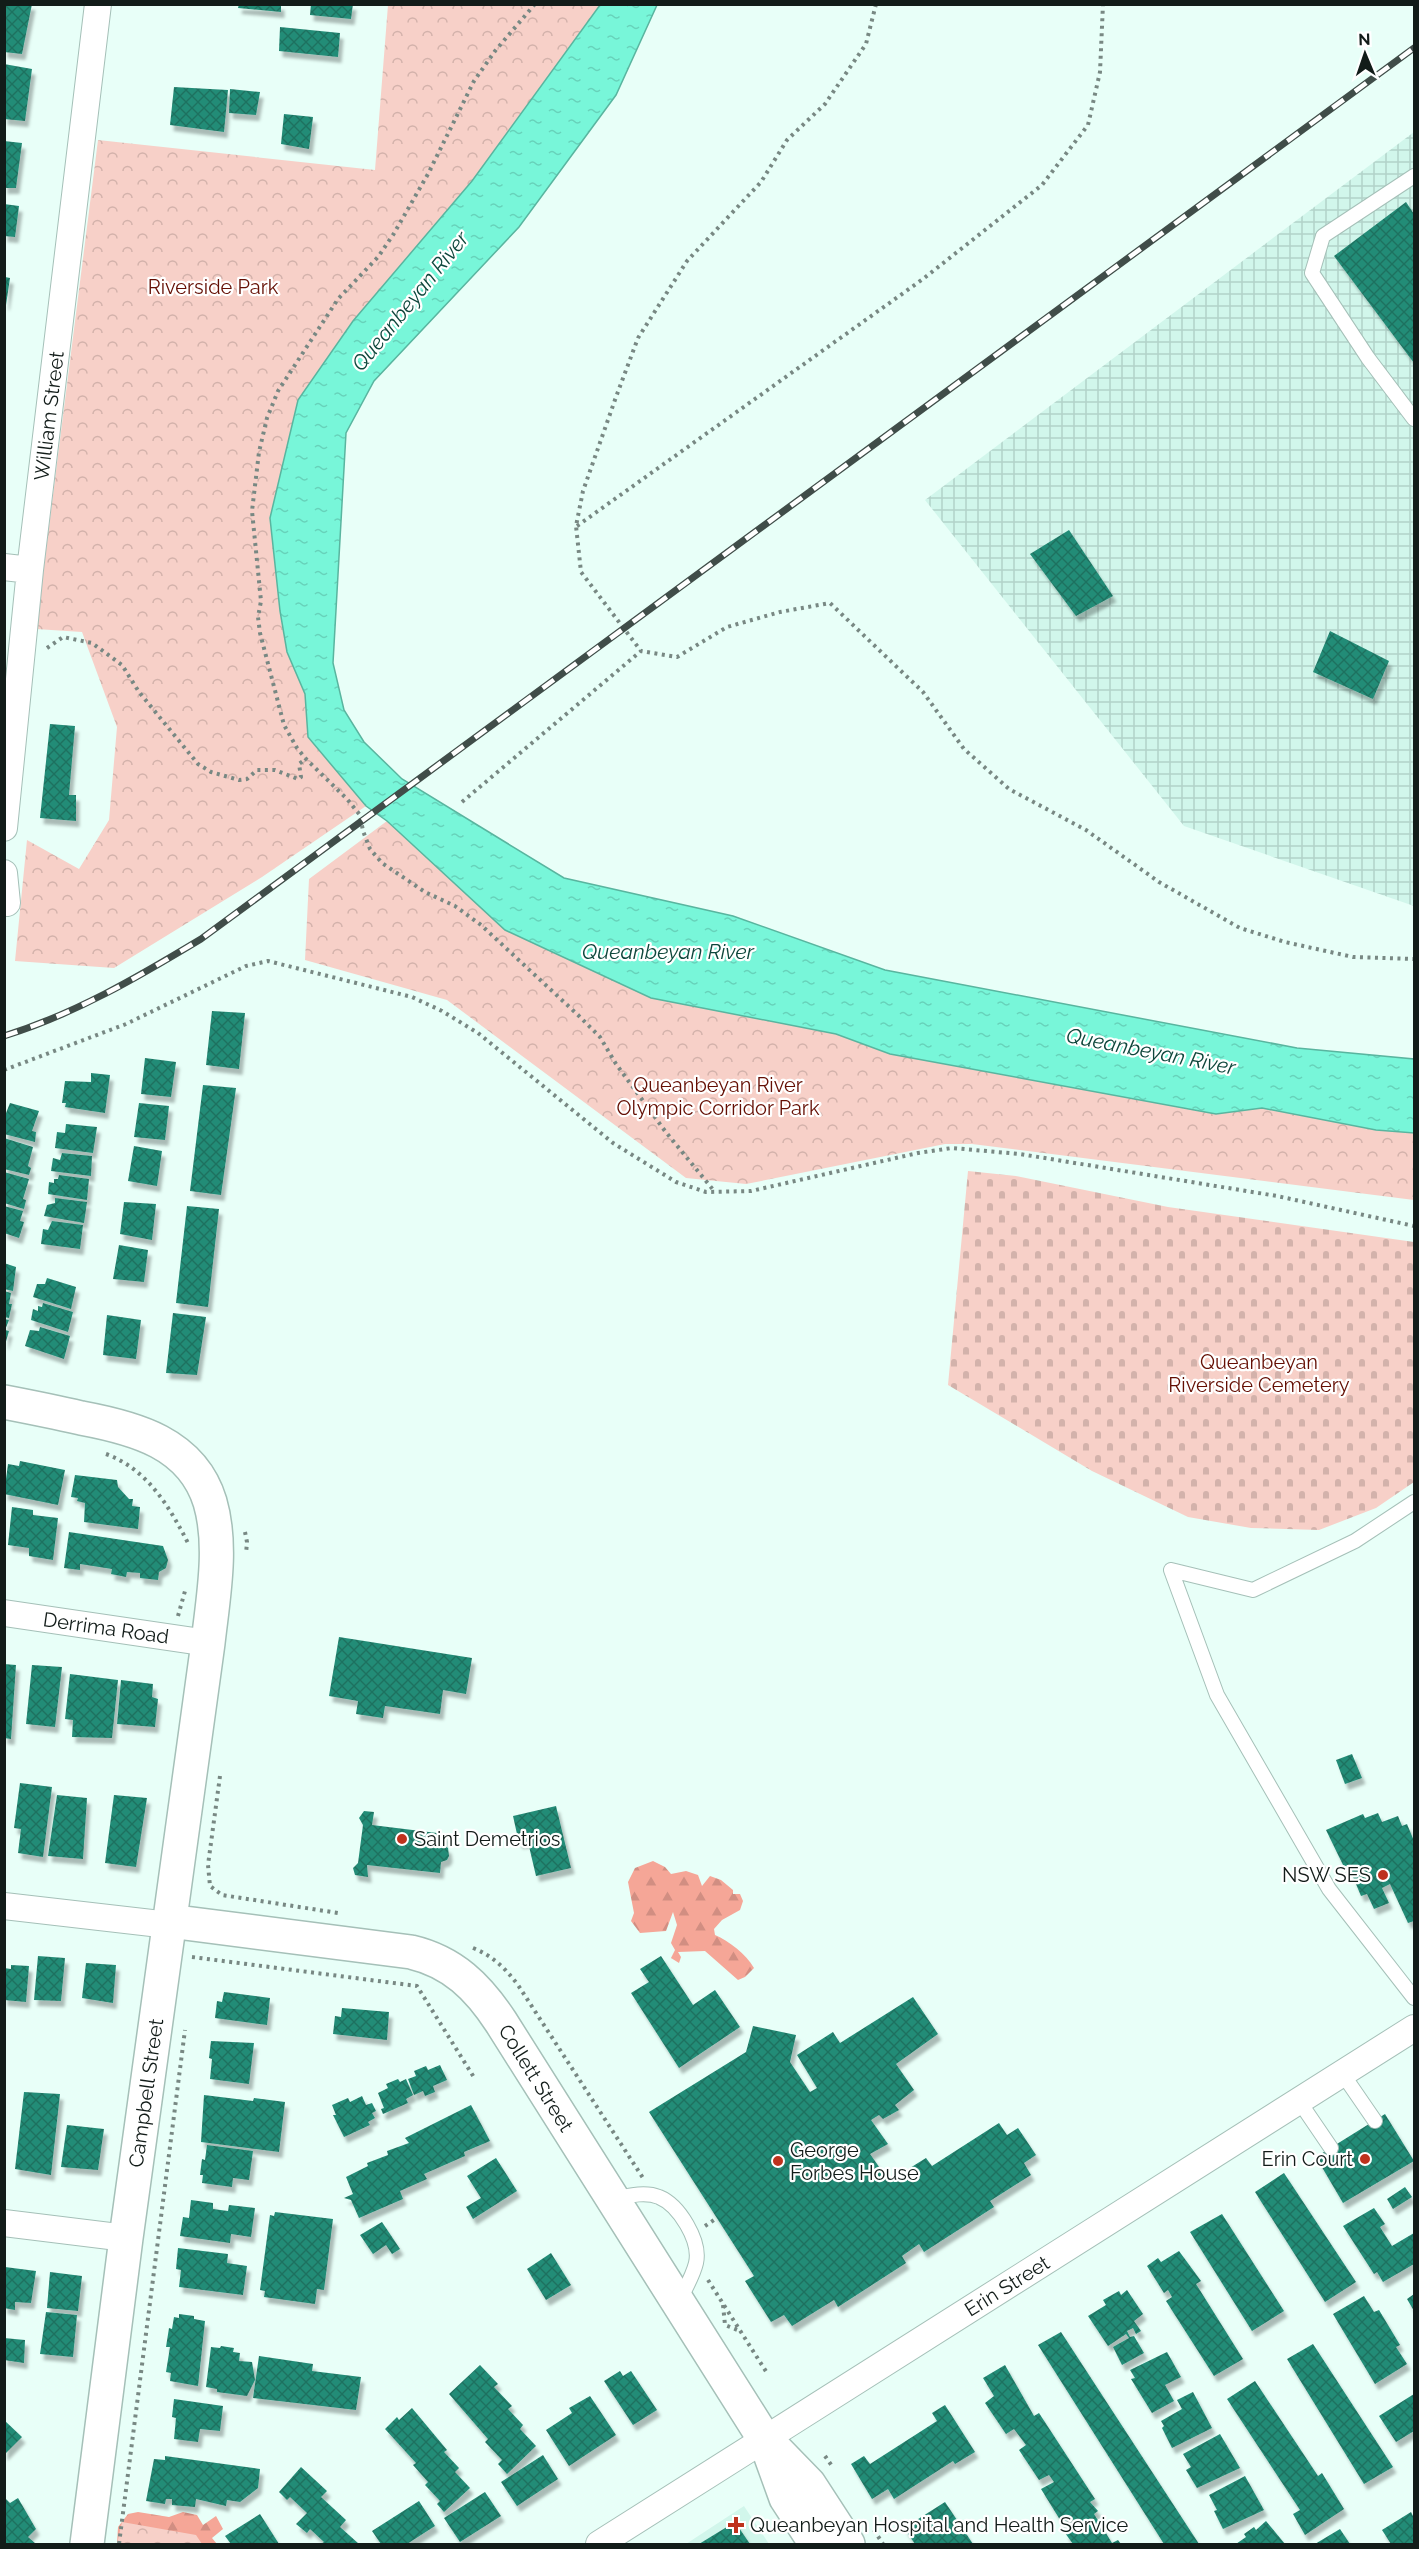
<svg xmlns="http://www.w3.org/2000/svg" width="1419" height="2549" font-family="Raleway,sans-serif">
<defs>
<pattern id="industrial-grid" width="8" height="8" patternUnits="userSpaceOnUse" patternTransform="scale(1.5)"><rect width="8" height="8" fill="#d1f6eb"/><path d="M0 4h8M4 0v8" fill="none" stroke="#b2d2c9"/></pattern>
<pattern id="forest-firs" width="22" height="20" patternUnits="userSpaceOnUse" patternTransform="scale(1.5)"><rect width="22" height="20" fill="#f5a697"/><path d="M5 1l3.5 6h-7zM16 11l3.5 6h-7z" fill="#d18e82"/></pattern>
<pattern id="cemetery-stones" width="16" height="16" patternUnits="userSpaceOnUse" patternTransform="scale(1.5)"><rect width="16" height="16" fill="#f7d0c8"/><path d="M2 7V4a2 2 0 0 1 4 0v3zM10 15v-3a2 2 0 0 1 4 0v3z" fill="#d3b2ab"/></pattern>
<pattern id="park-crowns" width="20" height="18" patternUnits="userSpaceOnUse" patternTransform="scale(1.5)"><rect width="20" height="18" fill="#f7d0c8"/><path d="M2 6a3 3 0 1 1 6 0M12 15a3 3 0 1 1 6 0" fill="none" stroke="#d3b2ab"/></pattern>
<pattern id="water-ripples" width="26" height="14" patternUnits="userSpaceOnUse" patternTransform="scale(1.5)"><rect width="26" height="14" fill="#78f6d9"/><path d="M2 4q2-2 4 0t4 0M15 11q2-2 4 0t4 0" fill="none" stroke="#67d2ba"/></pattern>
<pattern id="building-cross-hatch" width="8" height="8" patternUnits="userSpaceOnUse" patternTransform="scale(1.5)"><rect width="8" height="8" fill="#248c77"/><path d="M0 0l8 8M0 8l8-8" fill="none" stroke="#1e7261"/></pattern>
<filter id="shadow"><feDropShadow dx="3.5" dy="6" stdDeviation="1.5" flood-color="#0004"/></filter>
</defs>
<rect width="100%" height="100%" fill="#e8fff8"/>
<path fill="#d1f6eb" d="M744 2506 769 2544H686Z"/>
<path fill="url(#industrial-grid)" d="M1414 132V906L1184 826 925 500Z"/>
<path fill="url(#forest-firs)" d="M653 1861 665 1867 671 1874 686 1871 698 1875 702 1886 710 1876 721 1880 733 1890V1894H740L743 1901 740 1910 722 1920 714 1929 715 1935C729 1941 746 1954 754 1968L745 1977 738 1980 705 1951 678 1952 681 1957 679 1963 671 1958 675 1950 671 1943 677 1925 673 1912 666 1931 640 1933 631 1921 634 1913 628 1882 635 1868Z
M138 2512 169 2517 183 2512 197 2515 203 2525 216 2516 223 2529 212 2538 217 2544H117L118 2527 128 2514Z"/>
<path fill="url(#cemetery-stones)" d="M968 1171 1016 1176 1168 1207 1414 1242V1482L1376 1508 1319 1530 1251 1528 1188 1517 1092 1471 948 1385Z"/>
<path fill="url(#park-crowns)" d="M388 5H600L472 181 353 321 270 518 280 612 287 652 305 694 308 737 366 806 262 877 114 968 15 961 27 840 79 869 109 820 117 727 82 632 36 629 98 140 375 170Z
M387 821 505 930 836 1034 890 1054 1216 1114 1262 1108 1376 1130 1414 1133V1200L972 1144H945L746 1184 686 1178 447 1000 305 960 309 879Z
M122 2522 196 2535 202 2544H117Z"/>
<path fill="url(#water-ripples)" stroke="#59b59f" stroke-width="1.5" d="M600 5H657L616 95 519 227 374 381 346 433 333 663 344 710 364 742 402 779 564 878 733 916 885 970 1297 1048 1414 1059V1133L1376 1130 1262 1108 1216 1114 890 1054 836 1034 651 998 505 930 387 821 366 806 308 737 305 694 287 652 280 611 270 518 298 400 353 321 472 181Z"/>
<path fill="url(#building-cross-hatch)" filter="url(#shadow)" d="M4 4H32L22 54 4 52Z
M239 4H281V12L238 8Z
M311 4H353L351 19 310 15Z
M280 27 340 33 338 57 279 51Z
M4 64 32 69 25 121 4 119Z
M174 87 228 90 224 132 170 125Z
M230 89 260 92 256 115 229 113Z
M284 114 313 117 309 149 281 144Z
M4 141 22 143 16 188H4Z
M1406 202 1414 214V363L1334 256Z
M4 204 19 206 15 237 4 236Z
M5 277 10 278 6 305 5 304Z
M1069 530 1113 596 1076 616 1030 554Z
M1330 631 1389 661 1373 699 1313 672Z
M50 724 75 726 69 795H76V821L40 818Z
M212 1011 245 1013 239 1069 206 1065Z
M145 1058 176 1062 171 1097 141 1094Z
M91 1073 110 1075 105 1113 65 1107 66 1103H62L65 1081 91 1082Z
M203 1085 236 1088 221 1195 190 1191Z
M10 1103 39 1111 32 1131 36 1132 35 1142 4 1134V1118Z
M139 1103 169 1106 165 1140 134 1137Z
M66 1124 97 1127 93 1153 55 1148 57 1132 65 1133Z
M4 1138 33 1147 28 1166 31 1168 29 1175 4 1169Z
M134 1146 162 1151 157 1186 128 1181Z
M62 1153 92 1156 91 1176 51 1171 53 1158 60 1160Z
M4 1172 29 1179 23 1199 26 1200 24 1209 4 1203Z
M59 1175 89 1179 87 1200 48 1194 49 1182 54 1183V1179H58Z
M55 1198 87 1202 84 1223 44 1216 47 1205 55 1203Z
M124 1202 156 1204 152 1240 120 1234Z
M4 1206 23 1211 20 1221 24 1222 19 1238 4 1233Z
M187 1206 219 1209 208 1307 176 1303Z
M52 1221 83 1225 80 1249 41 1244 43 1229 48 1230Z
M119 1245 148 1250 144 1282 113 1279Z
M4 1263 16 1267 13 1291 4 1289Z
M47 1278 76 1287 71 1309 33 1297 37 1284H45Z
M4 1291 11 1293 9 1304H12L9 1318 4 1317Z
M43 1303 73 1312 68 1332 31 1320 33 1309 38 1311V1306L42 1307Z
M173 1313 206 1317 197 1375 166 1373Z
M107 1315 141 1320 136 1359 103 1355Z
M4 1319 9 1320 5 1330 9 1331 5 1345Z
M40 1327 70 1336 64 1359 25 1346 30 1330 39 1331Z
M20 1461 65 1470 58 1505 4 1494 8 1464 19 1466Z
M75 1475 117 1480 118 1487 129 1499H133L132 1506 140 1507 138 1529 84 1522 85 1503 77 1501 78 1498 71 1497Z
M12 1507 33 1510V1515L58 1518 53 1560 29 1556V1548L8 1545Z
M69 1532 163 1546 168 1560 166 1568 159 1572 158 1580 140 1578V1573L127 1572 126 1577 111 1574 112 1569 80 1564V1570L64 1568Z
M339 1637 472 1658 466 1694 443 1690 440 1714 385 1706 383 1718 356 1714 358 1701 329 1696Z
M4 1664 16 1665 11 1739 4 1738Z
M32 1665 62 1667 55 1727 26 1724Z
M70 1674 118 1680 112 1738 72 1737 73 1720 65 1719Z
M121 1680 153 1684 152 1697 158 1699 155 1727 117 1724Z
M1352 1754 1362 1778 1345 1784 1336 1760Z
M20 1783 52 1787 43 1857 18 1853 21 1829 14 1828Z
M57 1795 87 1798 83 1859 48 1856Z
M114 1795 147 1798 136 1867 105 1863Z
M556 1806 571 1868 536 1876 528 1842 519 1843 513 1816Z
M364 1811 374 1812 372 1825 445 1834 443 1845 448 1848 449 1856 447 1860 441 1862 440 1873 367 1865 368 1877 355 1875 353 1868 358 1863 363 1825 359 1818Z
M1378 1813 1382 1822 1398 1816 1402 1826 1407 1824 1414 1841V1921L1408 1923 1390 1884 1382 1888 1389 1903 1374 1909 1367 1894 1361 1896 1348 1865 1344 1867 1326 1830 1363 1814 1365 1818Z
M38 1956 65 1958 61 2001 34 2000Z
M661 1956 693 2005 715 1990 740 2027 679 2068 631 1993 649 1982 640 1969Z
M86 1963 116 1965 113 2003 82 1998Z
M11 1965 29 1966 26 2002 4 2000V1968L11 1969Z
M224 1992 270 1998 267 2025 215 2018 217 2001 222 2002Z
M913 1997 938 2034 896 2064 914 2090 895 2105 899 2110 883 2119 879 2115 871 2120 888 2144 870 2154 889 2181 926 2158 932 2166 999 2123 1007 2135 1018 2128 1036 2155 1024 2163 1031 2175 990 2201 994 2207 924 2252 919 2244 902 2256 906 2263 838 2307 834 2300 792 2326 784 2315 771 2322 745 2281 754 2276 649 2112 746 2052 753 2026 796 2035 790 2062 810 2092 817 2088 797 2055 833 2032 840 2043Z
M342 2008 389 2012 387 2040 333 2034 335 2016 341 2017Z
M211 2041 254 2043 249 2084 210 2079 212 2059 209 2058Z
M440 2065 447 2080 433 2086 435 2092 425 2096 423 2091 414 2095 408 2079 416 2076 414 2071 426 2066 428 2070Z
M398 2079 400 2082 406 2079 413 2095 406 2099 408 2103 383 2114 381 2109 384 2108 378 2093 388 2088 386 2084Z
M24 2092 60 2094 51 2175 15 2169Z
M204 2095 253 2101 254 2098 285 2102 279 2152 201 2142Z
M362 2096 366 2105 372 2103 376 2111 372 2113 375 2118 368 2122 370 2125 344 2137 333 2115H336L332 2105 348 2098 350 2102Z
M471 2105 490 2141 464 2152 465 2156 424 2174 427 2179 400 2191 403 2199 359 2218 351 2200 344 2198 353 2194 346 2177 368 2166 367 2163 388 2155 387 2151 409 2143 405 2138Z
M1385 2114 1414 2161 1343 2203 1316 2157Z
M67 2125 104 2129 98 2170 61 2167Z
M207 2145 253 2151 249 2180 233 2178 232 2187 202 2183 203 2175H200L202 2159 205 2160Z
M496 2158 517 2191 473 2219 466 2207 481 2198 467 2176Z
M1284 2173 1356 2282 1325 2302 1255 2192Z
M1405 2187 1412 2197 1393 2209 1387 2199Z
M191 2200 213 2203V2209L228 2211 229 2205 255 2208 251 2237 231 2234 230 2243 180 2236 183 2217 189 2218Z
M1374 2208 1385 2224 1380 2227 1392 2246 1414 2233V2264L1383 2282 1377 2272 1374 2274 1343 2226Z
M275 2212 333 2219 324 2290 317 2289 315 2304 264 2297 265 2291 260 2290 270 2215 274 2216Z
M1222 2214 1284 2311 1252 2331 1190 2232Z
M382 2222 400 2249 392 2254 386 2245 373 2254 360 2235Z
M178 2248 228 2254 227 2263 247 2266 243 2295 179 2287 181 2270 176 2269Z
M1179 2251 1201 2281 1196 2284 1243 2359 1214 2376 1166 2301 1172 2297 1168 2290 1164 2293 1147 2266 1158 2258 1161 2262Z
M551 2253 571 2285 546 2300 527 2269Z
M5 2267 36 2271 31 2303 15 2302V2310L4 2308Z
M50 2272 82 2276 78 2311 47 2308Z
M1127 2290 1143 2314 1134 2321 1141 2331 1136 2334 1133 2328 1127 2331 1130 2337 1134 2336 1144 2353 1122 2365 1113 2347 1129 2338 1126 2334 1108 2346 1088 2316 1106 2305 1103 2300 1119 2291 1121 2295Z
M1414 2294V2311L1407 2299Z
M1364 2296 1374 2312 1379 2310 1400 2345 1396 2347 1407 2364 1375 2384 1333 2314Z
M46 2312 77 2315 73 2357 40 2354Z
M179 2314 194 2316V2319L205 2321 198 2386 170 2381 171 2373 166 2372 170 2347H166L169 2328 172 2329 174 2317 179 2318Z
M1061 2332 1199 2544H1164L1038 2345Z
M4 2338 25 2340 24 2363 4 2360Z
M1313 2344 1393 2467 1364 2484 1287 2359Z
M221 2346 234 2348 233 2352 240 2353 239 2361 252 2362 255 2380 247 2396 217 2392V2389L206 2387 211 2347 220 2348Z
M1167 2352 1181 2377 1165 2385 1174 2401 1152 2413 1131 2379 1135 2378 1130 2370Z
M259 2356 313 2364 312 2371 361 2377 356 2410 253 2398Z
M480 2365 498 2384 494 2387 512 2406 508 2409 523 2425 520 2429 536 2446 507 2474 498 2464 502 2460 485 2442 488 2439 449 2394Z
M1005 2365 1034 2416 1039 2413 1095 2499 1090 2502 1098 2511 1094 2514 1112 2543 1118 2540 1121 2544H1073L1065 2533 1076 2525 1072 2517 1062 2523 1041 2489 1054 2482 1049 2475 1039 2480 1019 2450 1026 2445 1014 2429 1006 2434 985 2403 994 2396 983 2378Z
M620 2371 623 2376 631 2371 657 2410 633 2425 604 2381Z
M1255 2381 1318 2476 1322 2473 1344 2509 1305 2535 1293 2514 1300 2510 1227 2399Z
M1193 2392 1212 2428 1172 2448 1162 2428 1164 2426 1161 2421 1182 2409 1177 2400Z
M1414 2394V2431L1396 2442 1379 2416Z
M590 2396 616 2435 569 2466 546 2430 572 2413 569 2408Z
M174 2399 223 2406 220 2431 200 2429 198 2442 174 2439 176 2418 172 2417Z
M945 2405 975 2452 955 2464 953 2461 894 2499 888 2489 872 2499 851 2464 864 2456 870 2464 937 2421 932 2413Z
M412 2408 447 2450 444 2452 459 2468 455 2472 470 2488 444 2512 437 2504 440 2501 425 2485 428 2482 413 2465 416 2463 385 2429 397 2417 399 2420Z
M4 2420 22 2437 4 2455Z
M1220 2434 1240 2468 1197 2488 1186 2470 1191 2467 1183 2454Z
M543 2455 558 2479 517 2506 501 2482Z
M165 2456 260 2469 258 2488 240 2502 227 2500 226 2506 196 2499 195 2507 172 2505V2499H166L165 2504 146 2501 154 2459 165 2460Z
M301 2467 327 2491 321 2497 346 2520 340 2527 359 2544H321L324 2542 310 2529 307 2533 296 2524 307 2513 290 2497 287 2500 279 2492Z
M1245 2476 1264 2510 1223 2529 1214 2511 1217 2510 1209 2495Z
M485 2492 501 2516 460 2542 444 2518Z
M4 2497 10 2503 18 2498 36 2529 28 2537 36 2544H4Z
M419 2501 435 2526 407 2544H381L372 2531Z
M945 2502 973 2544H915L904 2528Z
M1411 2512 1414 2518V2544H1391L1382 2530Z
M260 2514 279 2544H231L225 2536Z
M1266 2521 1285 2544H1236L1246 2537 1244 2534 1254 2527 1256 2530Z
M735 2522 750 2544H699Z
M1340 2529 1350 2544H1315Z"/>
<g fill="none" stroke-linecap="round" stroke-linejoin="round">
<defs>
<path id="service" d="M1414 176 1323 236 1312 273 1368 358 1414 419
M1171 1570 1217 1695 1329 1889 1414 1998
M1171 1570 1253 1590 1355 1541 1414 1502
M1342 2073 1375 2121
M1299 2101 1331 2148
M613 2199C627 2196 645 2191 659 2197 679 2205 701 2241 696 2263 693 2276 685 2289 679 2301"/>
<path id="minor" d="M4 567 30 570
M4 828 30 570 98 4
M4 873 7 903
M4 1613 208 1643
M4 1906 169 1925
M4 2223 126 2238
M599 2544 1414 2028"/>
<path id="tertiary" d="M4 1402C30 1407 55 1412 81 1418 135 1428 192 1443 210 1502 223 1546 213 1598 208 1643L126 2238 87 2544
M169 1921 411 1952C453 1962 478 1987 501 2022L765 2440 786 2498 816 2544
M773 2447 809 2484 848 2544"/>
</defs>
<use href="#service" stroke="#a5c0b8" stroke-width="16"/>
<use href="#minor" stroke="#a5c0b8" stroke-width="28"/>
<use href="#tertiary" stroke="#a5c0b8" stroke-width="36"/>
<path stroke="#788883" stroke-width="4" stroke-dasharray="3 4.5" stroke-linecap="butt" d="M535 4 495 51 474 81 428 174 393 235 378 257 338 299 278 391 267 418 259 452 252 511 261 601 258 617 260 633 284 725 297 748 306 759 347 799 360 815 363 831 370 849 382 863 425 892 455 906 481 925 578 1015 600 1037 616 1064 665 1131 715 1192
M876 4 866 44 825 104 787 140 761 182 687 261 638 338 616 397 583 491 576 526 581 572 641 651 677 657 727 627 780 612 830 603 923 692 964 749 1009 789 1086 830 1159 882 1240 928 1285 942 1353 957 1414 959
M577 526 923 279 1042 185 1088 125 1100 72 1103 4
M47 648 63 637 92 643 122 665 139 692 198 764 211 772 239 780 247 779 257 770H275L298 779 301 777 299 764 306 759
M462 802 641 651
M4 1070 126 1024 246 966 268 961 412 997 442 1011 478 1033 613 1143 676 1182 706 1192 751 1191 918 1153 952 1148 1020 1154 1277 1196 1414 1226
M106 1454C147 1469 169 1506 188 1543
M245 1532 247 1542 246 1554
M178 1616 185 1591
M220 1776 208 1865 210 1886 222 1895 338 1913
M473 1948C493 1956 505 1968 518 1985L643 2178
M192 1957 417 1986 475 2079
M705 2226 717 2218
M708 2280 767 2373
M723 2305 725 2325 740 2331
M825 2456 832 2466
M874 2530 883 2544
M119 2544 185 2030"/>
<use href="#service" stroke="#fff" stroke-width="14"/>
<use href="#minor" stroke="#fff" stroke-width="26"/>
<use href="#tertiary" stroke="#fff" stroke-width="33"/>
<defs>
<path id="rail" d="M4 1036C75 1014 138 977 201 939L1414 48"/>
</defs>
<use href="#rail" stroke="#404d49" stroke-width="7"/>
<use href="#rail" stroke="#fff" stroke-width="4.5" stroke-dasharray="14" stroke-linecap="butt"/>
</g>
<g fill="#be321d" stroke="#fff" stroke-width="2">
<circle cx="402" cy="1839" r="6"/>
<circle cx="1383" cy="1875" r="6"/>
<circle cx="1365" cy="2159" r="6"/>
<circle cx="778" cy="2161" r="6"/>
<path d="M733 2516h6v6h6v6h-6v6h-6v-6h-6v-6h6z"/>
</g>
<g text-anchor="middle" dominant-baseline="central" stroke-width="4.5" stroke-linejoin="round" paint-order="stroke">
<g font-size="20" fill="#640e03" stroke="#fff">
<text x="213" y="287">Riverside Park</text>
<text x="718" y="1085">Queanbeyan River<tspan x="718" dy="23">Olympic Corridor Park</tspan></text>
<text x="1259" y="1362">Queanbeyan<tspan x="1259" dy="23">Riverside Cemetery</tspan></text>
</g>
<g font-size="20" fill="#121c19" stroke="#fff">
<text transform="translate(49 416) rotate(-83)">William Street</text>
<text transform="translate(106 1628) rotate(8)">Derrima Road</text>
<text transform="translate(536 2078) rotate(58)">Collett Street</text>
<text transform="translate(146 2093) rotate(-82)">Campbell Street</text>
<text transform="translate(1007 2286) rotate(-32)">Erin Street</text>
</g>
<g font-size="20" fill="#121c19" stroke="#fff" text-anchor="start">
<text x="414" y="1839">Saint Demetrios</text>
<text x="1371" y="1875" text-anchor="end">NSW SES</text>
<text x="790" y="2150">George<tspan x="790" dy="23">Forbes House</tspan></text>
<text x="1353" y="2159" text-anchor="end">Erin Court</text>
<text x="750" y="2525">Queanbeyan Hospital and Health Service</text>
</g>
<g font-size="21" font-style="italic" fill="#0e473c" stroke="#fff">
<text transform="translate(410 301) rotate(-51)">Queanbeyan River</text>
<text x="668" y="951">Queanbeyan River</text>
<text transform="translate(1151 1051) rotate(11)">Queanbeyan River</text>
</g>
</g>
<rect width="1419" height="2549" fill="none" stroke="#121c19" stroke-width="12"/>
<g transform="translate(1365 54) rotate(358)" stroke="#ffffff" stroke-width="4.5" paint-order="stroke">
<path d="M0-4.5L10 22L0 15L-10 22Z" fill="#121c19"/>
<text y="-9" font-size="16" font-weight="bold" text-anchor="middle" fill="#121c19">N</text>
</g>
</svg>
